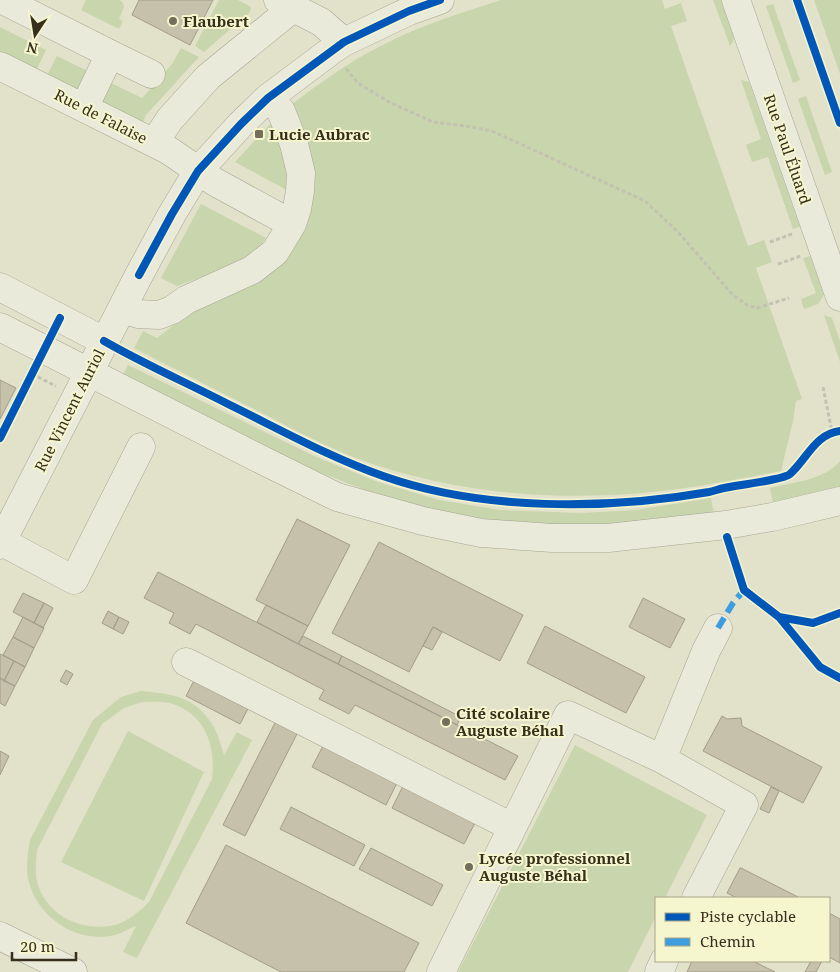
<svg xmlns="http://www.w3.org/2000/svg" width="840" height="972" font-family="'Noto Serif',serif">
<rect width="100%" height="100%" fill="#e2e2ca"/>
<path fill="#c9d5ac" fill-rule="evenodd" d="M86 0H119L122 2 124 7 119 19 123 21 119 29 81 10Z
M219 0H238L251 7 250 12 204 52 195 46Z
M501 0H662L665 9 681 3 687 21 671 26 748 246 764 240 772 262 756 268 802 399 796 401 793 421 781 471C738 479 695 488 651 492 553 502 454 493 361 460 327 447 294 430 262 413 220 392 177 370 134 348L143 331 157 338 197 307 284 251 292 104C319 84 346 64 375 49 415 27 458 14 501 0Z
M713 0H721L734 36 733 42 730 46Z
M814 0H840V74Z
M773 4 800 80 793 83 766 6Z
M0 27 46 50 36 71 0 52Z
M181 48 199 57 146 115 141 126 100 104 105 80 142 98 172 64Z
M57 56 90 72 83 87 74 92 46 77Z
M741 80 749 82 800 227 793 229 768 157 752 162 746 145 761 139Z
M806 96 832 172 825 175 798 99Z
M273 121 287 149 292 193 235 162Z
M201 204 266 238 256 251 229 267 177 286 161 278Z
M810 256 824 295 818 304 804 309 801 299 816 293 803 258Z
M824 315 832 318 840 341V362Z
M128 365 314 456 378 482 439 500 500 510 581 513 636 510 711 498 714 514 612 526 531 525 441 513 381 496 316 471 122 377Z
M840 461V487L816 496 773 504 770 488C793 482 825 480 840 461Z
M141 691C175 694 197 697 215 729 219 737 221 746 224 755L237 732 252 740 137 958 123 952 136 926C130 928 124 932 118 934 81 946 38 919 29 882 25 869 28 853 30 840L93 720 121 697ZM142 702C152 702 163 701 173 704 206 715 216 747 212 779L149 902C139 912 128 921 115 925 84 932 51 918 39 888 34 876 36 862 37 850L102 724 124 708Z
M128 731 204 772 144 901 61 862Z
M575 745 707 815 665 898H656V916L628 972H458Z"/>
<path fill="#c6c1aa" stroke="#a29d89" d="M139 0H213L190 45 132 15Z
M0 380 16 388 0 419Z
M297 519 350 545 308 626 256 600Z
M379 542 523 615 500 661 433 627 409 672 332 633Z
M158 572 518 756 505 780 355 705 349 714 319 699 324 690 196 624 190 634 169 623 174 613 144 598Z
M23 593 44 603 34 623 13 612Z
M643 598 685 619 670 648 629 627Z
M44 603 53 608 43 628 34 623Z
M266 605 308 626 298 644 257 622Z
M108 611 119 617 113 629 102 623Z
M23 617 44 628 34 648 13 637Z
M119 617 129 622 123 634 113 629Z
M545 626 645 677 626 713 527 663Z
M433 627 442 632 432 650 423 646Z
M303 636 342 656 338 664 298 644Z
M13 637 34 648 25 667 3 655Z
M0 654 14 661 4 681 0 678Z
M342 656 461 717 457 725 338 664Z
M14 661 25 667 15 686 4 681Z
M66 670 73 674 67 685 60 681Z
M196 677 250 705 240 724 186 696Z
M0 678 15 686 5 706 0 703Z
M279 715 301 726 245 836 223 825Z
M722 716 727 719 741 718 742 726 822 767 803 803 703 751Z
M323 746 397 783 386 805 312 767Z
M0 751 9 756 0 775Z
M403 786 475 823 464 844 392 808Z
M771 787 779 791 769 813 760 809Z
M291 807 365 845 354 866 280 829Z
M226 845 419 943 404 972H281L186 923Z
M371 848 443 885 432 906 359 869Z
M740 868H741L800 898H737L727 893Z
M829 913 840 919V963L829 957Z
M692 961H753L775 972H687Z
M811 961H822L816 972H805Z"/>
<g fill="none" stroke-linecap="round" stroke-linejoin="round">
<defs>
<path id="minor" d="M3 0 110 54 84 108
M278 0 321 22 344 42
M736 0 840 297
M110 54 151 74
M0 66 168 150 215 182 292 224
M154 143 170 119 208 77 293 8
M0 287 104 341
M122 309 138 314 159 315 172 310 186 300 252 270 275 252 292 224 297 209 300 191 301 173 294 144 281 111 268 98
M0 327 264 461 337 497 423 521 481 533 552 538H608L726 525 772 517 840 501
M2 542 74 580 141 447
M0 545 139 275 172 214 198 171 241 124 268 98 332 50 344 42 409 11 440 0
M186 662 512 827
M662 759 706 651 718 628
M0 936 73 972
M441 972 568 715 662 759 744 805 696 898
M659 972 664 961"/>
</defs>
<use href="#minor" stroke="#a7a593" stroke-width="29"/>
<path stroke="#c3c2b2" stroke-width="3" stroke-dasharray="4 2.5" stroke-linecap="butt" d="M346 69 358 83 389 102 433 122 466 126 492 131 645 201 678 232 732 294 747 305 757 308 789 298
M770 242 792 234
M778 264 801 256
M32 374 56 386
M823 387 832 432"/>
<use href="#minor" stroke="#eaeadb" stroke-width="28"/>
<path stroke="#3e9ddf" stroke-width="6" stroke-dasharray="12 6" stroke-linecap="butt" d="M718 628 733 603 744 590"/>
<defs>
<path id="cycleway" d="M797 0 840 123
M139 275 172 214 198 171 241 124 268 98 344 42 409 11 440 0
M104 341C144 364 187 383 228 404 279 429 329 457 383 476 482 511 607 510 709 492 714 491 719 489 724 488 737 485 783 480 790 474 807 459 815 434 840 431
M0 438 60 318
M727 537 744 590 779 617 820 667 840 678
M779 617 813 623 840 613"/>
</defs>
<use href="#cycleway" stroke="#f5f5ce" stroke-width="11"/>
<use href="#cycleway" stroke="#0057b8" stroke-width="8"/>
</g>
<g fill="#726e59" stroke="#f5f5ce" stroke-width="2">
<circle cx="173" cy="21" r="5"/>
<rect x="254" y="129" width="10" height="10" rx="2.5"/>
<circle cx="446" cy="722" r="5"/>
<circle cx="469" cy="867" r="5"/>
</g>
<g text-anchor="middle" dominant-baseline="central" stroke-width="4" stroke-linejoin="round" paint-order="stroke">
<g font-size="15" font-weight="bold" fill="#352f1c" stroke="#f5f5ce" text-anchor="start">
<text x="183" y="21">Flaubert</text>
<text x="269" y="134">Lucie Aubrac</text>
<text x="456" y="713">Cité scolaire<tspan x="456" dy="17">Auguste Béhal</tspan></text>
<text x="479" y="858">Lycée professionnel<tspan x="479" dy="17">Auguste Béhal</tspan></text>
</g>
<g font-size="15" fill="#352f1c" stroke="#f5f5ce">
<text transform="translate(101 116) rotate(27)">Rue de Falaise</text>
<text transform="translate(788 149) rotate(71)">Rue Paul Éluard</text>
<text transform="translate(69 410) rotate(-63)">Rue Vincent Auriol</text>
</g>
</g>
<rect x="655" y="897" width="175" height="65" fill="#f5f5ce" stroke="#a8a687"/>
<rect x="665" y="913" width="25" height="8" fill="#0057b8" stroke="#a8a687"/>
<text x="700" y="922" font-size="15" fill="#352f1c">Piste cyclable</text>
<rect x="665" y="938" width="25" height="8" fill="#3e9ddf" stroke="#a8a687"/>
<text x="700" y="947" font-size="15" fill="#352f1c">Chemin</text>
<g transform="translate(35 35) rotate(192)" stroke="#f5f5ce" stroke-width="4" paint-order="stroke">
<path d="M0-4L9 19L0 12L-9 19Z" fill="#352f1c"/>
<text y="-8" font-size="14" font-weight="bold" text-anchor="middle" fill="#352f1c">N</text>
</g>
<path d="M12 952v8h64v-8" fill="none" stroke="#352f1c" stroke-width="2.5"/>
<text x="20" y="952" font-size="15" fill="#352f1c" stroke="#f5f5ce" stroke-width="4" paint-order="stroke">20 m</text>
</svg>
